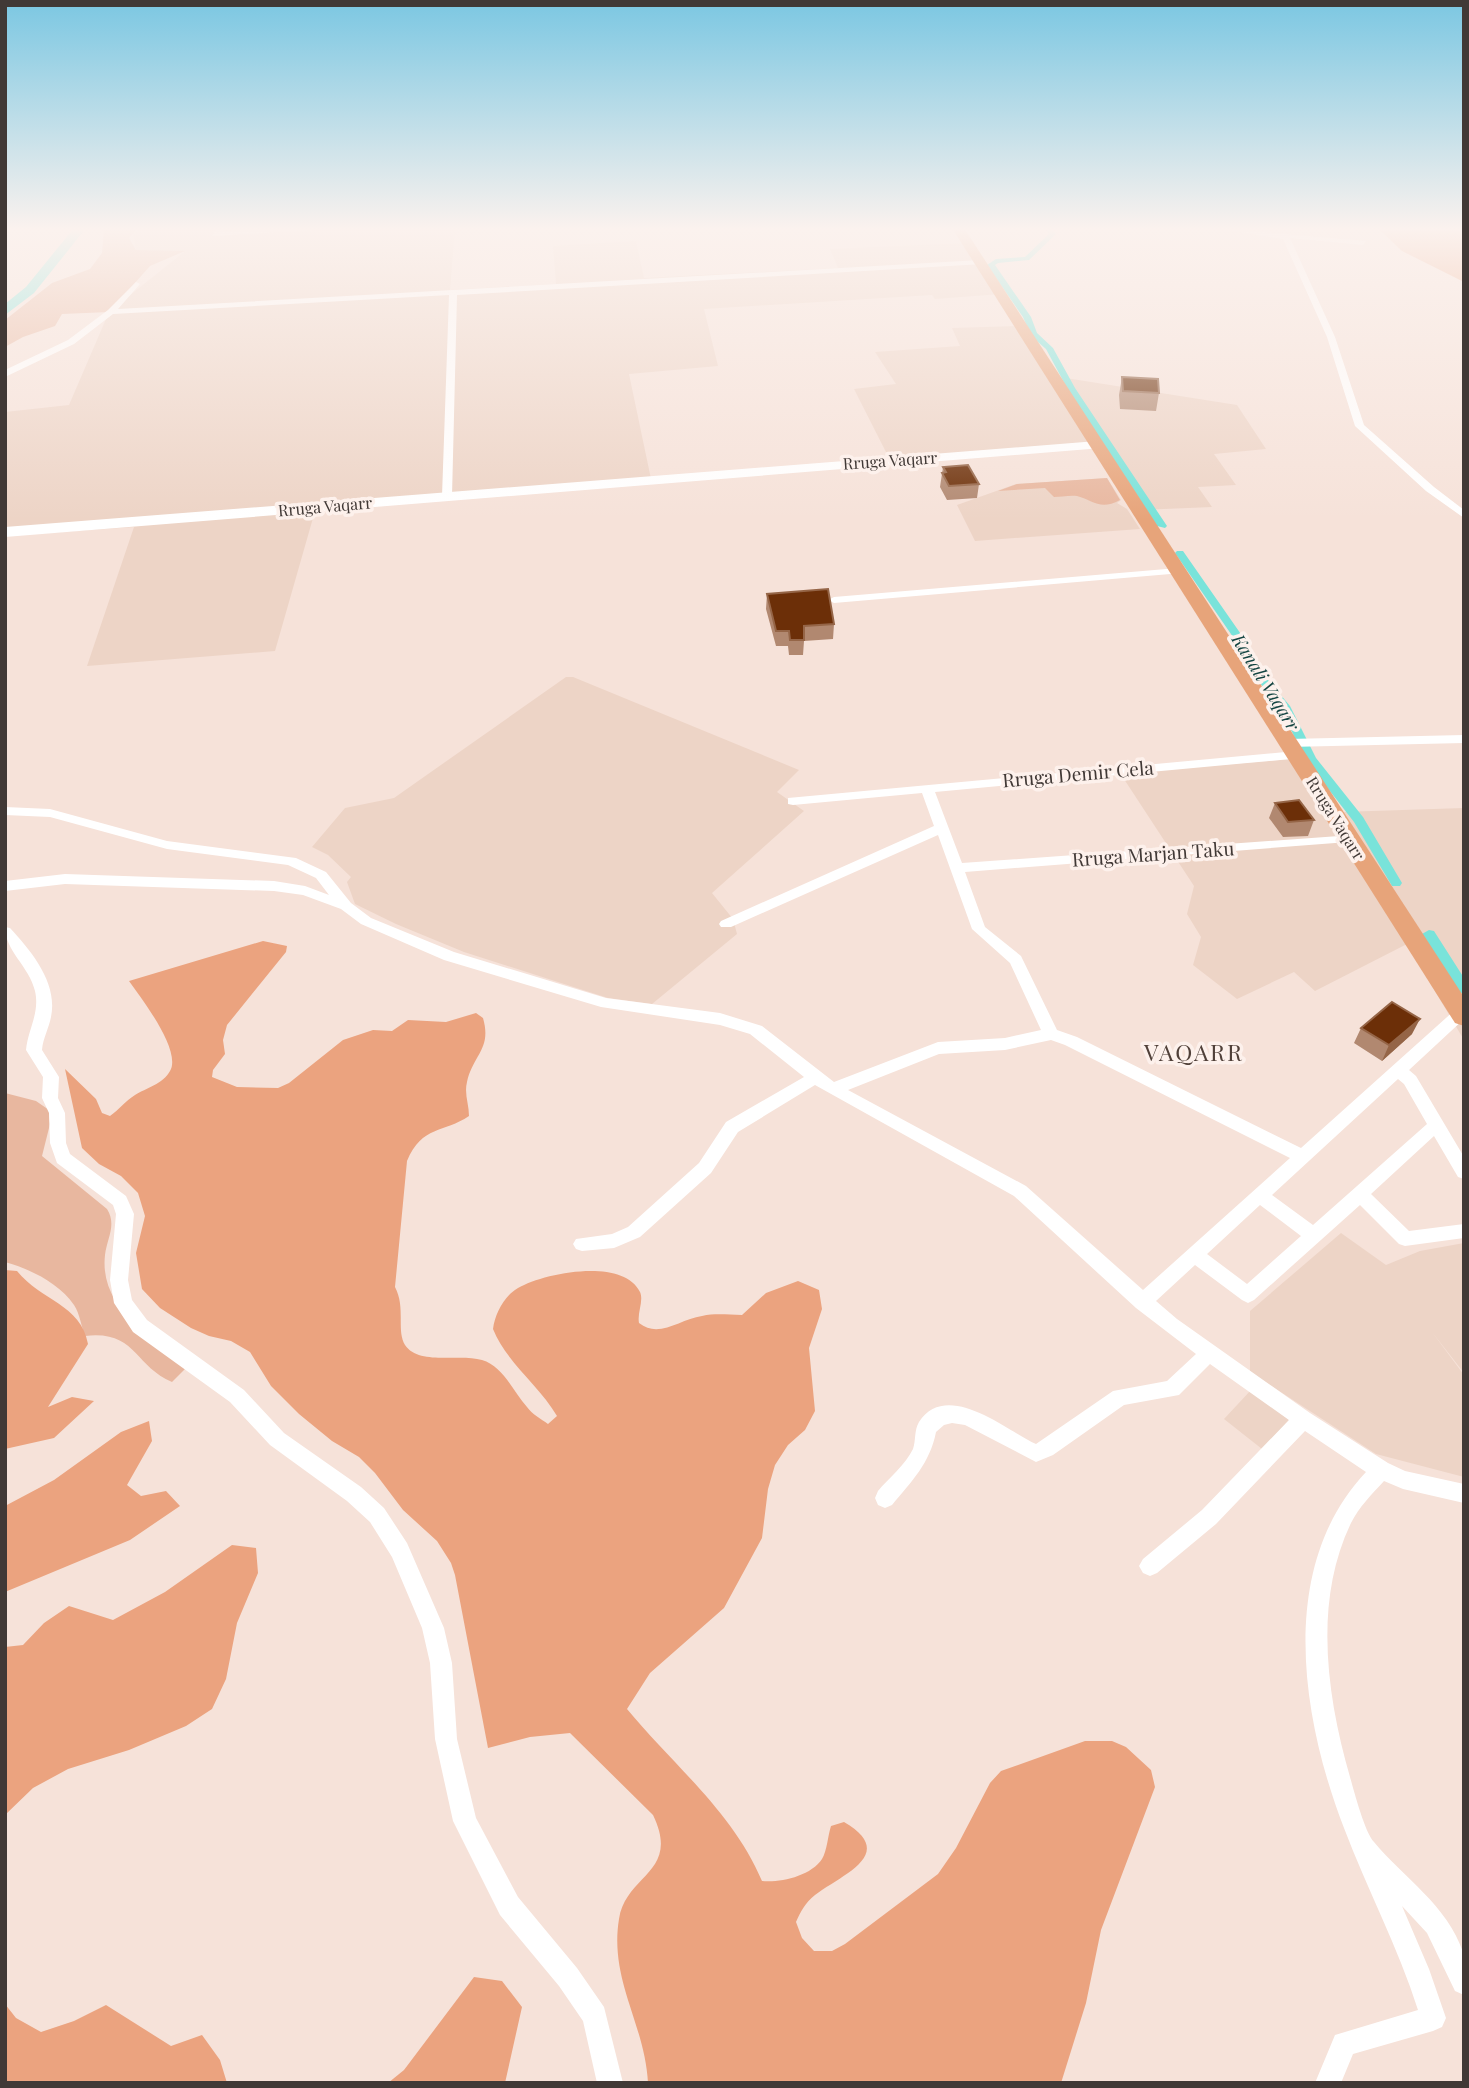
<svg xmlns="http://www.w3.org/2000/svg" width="1469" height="2088" font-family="'Playfair Display',serif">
<rect width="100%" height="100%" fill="#f6e2d9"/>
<path fill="#edd4c6" d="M142 228H455L450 290 556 284 553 246 636 241 644 278 838 268 830 249 968 243 1001 294 935 299 932 295 704 309 718 366 629 374 651 479 315 511 275 651 87 666 134 527 5 536V412L69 405 109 312 184 252 136 250 133 235Z
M1021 326 1053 376 1237 405 1266 449 1214 454 1236 485 1198 487 1212 507 1140 510 1097 445 890 460 854 389 896 384 875 352 960 346 952 328Z
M1107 478 1121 500 1117 503 1127 509 1140 529 975 541 957 505 1016 484Z
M566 677H573L799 770 777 792 804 811 712 893 733 919 737 934 652 1004 608 998 464 952 396 924 355 904 347 882 351 877 328 855 312 847 345 808 394 798Z
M1293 759 1341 812 1464 808V1040L1407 944 1315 991 1294 972 1237 999 1193 965 1201 937 1187 914 1194 886 1120 773Z
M1341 1233 1386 1265 1420 1251 1464 1243V1373L1432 1332 1464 1375V1477L1376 1454 1250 1372V1311Z
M1251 1390 1289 1420 1262 1449 1224 1419Z"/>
<path fill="#e8b79f" d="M104 228H138L129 238 136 250 185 251 150 266 109 312 62 314 55 326 23 337 5 347V320L52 283 90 269 102 253Z
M1107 478 1120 500C1100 511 1093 500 1077 496 1070 495 1060 497 1054 497L1045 488 998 491 1017 484Z
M5 1093 36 1101 49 1110 50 1124 42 1156 107 1209C117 1225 107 1238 105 1255 99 1309 152 1337 188 1366L172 1382C134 1366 136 1330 85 1336 81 1326 80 1314 74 1305 59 1283 30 1269 5 1262Z"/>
<path fill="#eba37f" d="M1378 228H1464V282L1402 251Z
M263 941 287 946 286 952 227 1025 223 1040 225 1054 213 1070 212 1077 237 1087 278 1088 289 1083 343 1040 373 1030 392 1031 408 1020 446 1022 476 1013 483 1018C492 1049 473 1055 467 1082 464 1094 469 1104 469 1116 444 1133 422 1125 407 1161L395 1287C406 1308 396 1330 405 1345 419 1366 460 1353 482 1360 503 1366 513 1391 527 1407 532 1414 541 1419 548 1424L557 1416C539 1385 506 1362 493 1329 495 1314 504 1296 518 1288 544 1273 623 1257 640 1292 644 1301 637 1313 639 1323 659 1339 680 1319 702 1316 716 1313 728 1315 742 1315L766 1293 798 1281 819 1290 822 1309 809 1348 815 1411 805 1430 788 1445 775 1465 768 1489 762 1538 724 1608 650 1673 627 1709C673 1765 733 1812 762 1881 780 1883 811 1876 822 1859 827 1851 828 1835 831 1826L844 1822C899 1854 841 1875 815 1895 805 1903 801 1911 796 1922L802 1938 814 1951H832L845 1944 938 1874 956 1848 990 1783 1001 1771 1085 1741H1112L1126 1747 1151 1770 1155 1787 1101 1930 1086 2003 1061 2083H648C645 2024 609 1980 619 1919 626 1874 681 1873 653 1815L570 1733 530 1737 488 1748 455 1575 451 1563 437 1541 403 1510 375 1473 359 1457 332 1441 299 1414 271 1386 250 1352 231 1341 209 1336 191 1328 160 1308 142 1289 136 1253 145 1216 138 1193 121 1176 99 1164 82 1148 65 1069 96 1099 102 1113 110 1116C119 1110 125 1101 135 1095 146 1088 163 1084 170 1071 182 1051 142 999 129 981Z
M5 1270 17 1271C41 1301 81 1304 88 1344L48 1407 72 1397 94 1401 54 1438 5 1449Z
M149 1421 152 1441 127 1485 141 1496 166 1491 180 1506 130 1540 5 1592V1506L54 1480 121 1432Z
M232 1545 256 1548 258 1573 237 1623 226 1679 212 1709 186 1726 129 1750 68 1769 33 1788 5 1815V1647L23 1645 44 1623 69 1606 113 1620 165 1592Z
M474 1977 502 1981 522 2007 505 2083H388L404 2070Z
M5 2004 16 2018 41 2032 74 2021 106 2005 171 2046 202 2035 220 2060 227 2083H5Z"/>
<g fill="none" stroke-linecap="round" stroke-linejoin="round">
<path fill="#79e3da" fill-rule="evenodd" d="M1045 228H1051L1056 234 1029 260 998 263 995 265 1031 317 1037 333 1053 348 1075 388 1167 526 1165 528 1157 526 1067 388 1046 349 1031 336 1023 317 987 265 996 259 1025 257 1049 234Z
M1177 551H1183L1252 650 1264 675 1290 706 1316 758 1363 817 1402 883 1400 886H1392L1354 822 1305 759 1280 707 1254 676 1242 650 1175 553Z
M1429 930 1434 931 1464 978V994L1459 992 1422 934Z"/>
<path fill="#79e3da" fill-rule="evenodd" d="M74 228H86L34 293 5 315V304L26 287Z"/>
<path fill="#fff" fill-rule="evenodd" d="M218 228H225L223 231 320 228 316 230 212 236Z
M1215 228 1366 241 1363 245 1290 238 1335 337 1364 425 1434 487 1464 510V518L1426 491 1355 426 1327 337 1283 239Z
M980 260 983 264 457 295 452 496 447 499 442 496 449 295 113 314 74 344 5 377V370L68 340 108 310 136 282 140 284 118 309Z
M1178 568 1182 569V573L834 603 828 600 834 597Z
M1464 735V743L1288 747 1282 743 1288 739Z
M1296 751 1302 755 1301 758 935 792 962 863 1353 835 1355 838 1353 841 1348 842 965 872 985 927 1021 956 1057 1030 1077 1037 1301 1148 1456 1009 1464 1008V1019L1409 1070 1416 1076 1464 1157V1179L1458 1177 1434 1136 1371 1194 1409 1231 1464 1224V1238L1405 1246 1399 1244 1360 1205 1254 1300 1248 1303 1242 1300 1195 1265 1156 1301 1177 1319 1310 1413 1388 1463 1405 1471 1464 1484V1503L1403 1489 1384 1481C1372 1494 1359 1507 1351 1523 1313 1602 1327 1697 1350 1777 1354 1791 1365 1833 1374 1842 1404 1878 1447 1905 1463 1952 1467 1964 1464 1982 1464 1995L1455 1991 1427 1933 1402 1906 1429 1969 1446 2018 1442 2027 1433 2031 1353 2054 1341 2083H1315L1335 2035 1418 2010C1398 1947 1367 1889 1344 1828 1301 1717 1277 1566 1366 1472L1305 1431 1216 1524 1157 1573 1150 1576 1143 1573 1139 1566 1143 1559 1202 1510 1289 1420 1210 1364 1179 1395 1124 1405 1053 1455 1036 1462 965 1425 952 1423 944 1425 936 1432C930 1463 912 1481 892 1505L885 1508 878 1505 875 1498 878 1491C888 1479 906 1464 913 1449 916 1441 914 1430 919 1422 947 1379 1007 1431 1036 1444L1113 1391 1167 1381 1196 1354 1136 1308 1014 1196 815 1085 738 1132 711 1173 640 1237 614 1248 582 1251 576 1249 573 1244 576 1239 612 1234 628 1227 699 1163 726 1122 804 1077 750 1034 720 1025 601 1007 444 960 361 924 341 909 303 895 274 891 65 884 5 891V881L65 874 274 881 305 886 329 895 316 878 288 865 167 849 50 817 5 815V807L50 809 167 841 296 858 326 872 351 903 371 918 454 952 606 998 720 1013 762 1026 834 1082 938 1042 1005 1038 1041 1030 1010 963 972 929 938 835 731 927H721L719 924 721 921 934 826 922 793 793 805 788 804V798ZM1051 1040 1065 1045 1290 1158 1143 1290 1026 1186 848 1090 939 1054 1005 1050ZM1398 1079 1404 1084 1427 1124 1313 1225 1272 1195ZM1260 1205 1301 1236 1247 1284 1207 1254Z
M5 927 10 928C32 952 58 983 51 1017 49 1028 43 1038 42 1050L59 1077 58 1098 65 1113 66 1143 70 1154 126 1196 134 1214 128 1280 132 1300 147 1320 244 1390 284 1433 361 1487 384 1508 407 1543 444 1628 452 1663 457 1739 476 1818 518 1897 577 1968 604 2007 623 2083H597L583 2021 559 1986 500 1915 453 1821 435 1739 430 1663 422 1628 392 1557 370 1522 347 1501 270 1445 230 1402 133 1332 114 1303 110 1280 116 1214 113 1205 57 1163 50 1143 49 1113 42 1098 43 1077 26 1050C28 1029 40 1013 35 991 29 966 5 951 5 927Z"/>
<path fill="#fff" fill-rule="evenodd" d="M1097 441 1104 445 1102 448 5 537V527Z"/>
<path fill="#e7a47a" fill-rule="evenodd" d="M952 228H964L1464 997V1026L1455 1023Z"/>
</g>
<path fill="#b18870" d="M1122 377 1159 393 1156 411 1120 409 1119 395Z
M943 467 979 484 977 498 947 500 940 487Z
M767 594 834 624 833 639 804 641 803 655H789L788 646H776L766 609Z
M1275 803 1314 820 1308 836 1283 837 1269 818Z
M1361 1028 1412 1034 1382 1061 1354 1043Z"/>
<path fill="#956547" d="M1420 1019 1412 1034 1382 1061 1389 1045Z"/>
<path fill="#6c2f08" stroke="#956547" stroke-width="2" d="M1122 377 1158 379 1159 393 1123 391Z
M968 465 979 484 949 486 942 473 946 472 943 467Z
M828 589 834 624 804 626V640H790L789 631H776L767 594Z
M1299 800 1314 820 1288 822 1275 803Z
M1392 1002 1420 1019 1389 1045 1361 1028Z"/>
<linearGradient id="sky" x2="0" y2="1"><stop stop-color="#7bc7e2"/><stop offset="0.44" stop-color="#fbf2ee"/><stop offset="1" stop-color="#fbf2ee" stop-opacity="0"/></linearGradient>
<rect width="1469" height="520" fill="url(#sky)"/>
<g text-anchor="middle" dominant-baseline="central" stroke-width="7" stroke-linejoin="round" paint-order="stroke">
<g font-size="16" fill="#413936" stroke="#fdf1ec">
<text transform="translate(890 460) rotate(-4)">Rruga Vaqarr</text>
<text transform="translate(325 506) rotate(-5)">Rruga Vaqarr</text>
<text transform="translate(1336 818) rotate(58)">Rruga Vaqarr</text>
</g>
<g font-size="18" font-style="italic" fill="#134441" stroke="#fdf1ec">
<text transform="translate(1266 682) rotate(58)">Kanali Vaqarr</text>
</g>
<g font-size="19" fill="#413936" stroke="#fdf1ec">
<text transform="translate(1078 773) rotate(-5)">Rruga Demir Cela</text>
<text transform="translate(1153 853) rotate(-4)">Rruga Marjan Taku</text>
</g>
<g font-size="23" letter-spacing="2" fill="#504039" stroke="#fdf1ec">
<text x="1194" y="1051">VAQARR</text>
</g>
</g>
<rect width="1469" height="2088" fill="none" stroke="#413936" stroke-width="14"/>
</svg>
